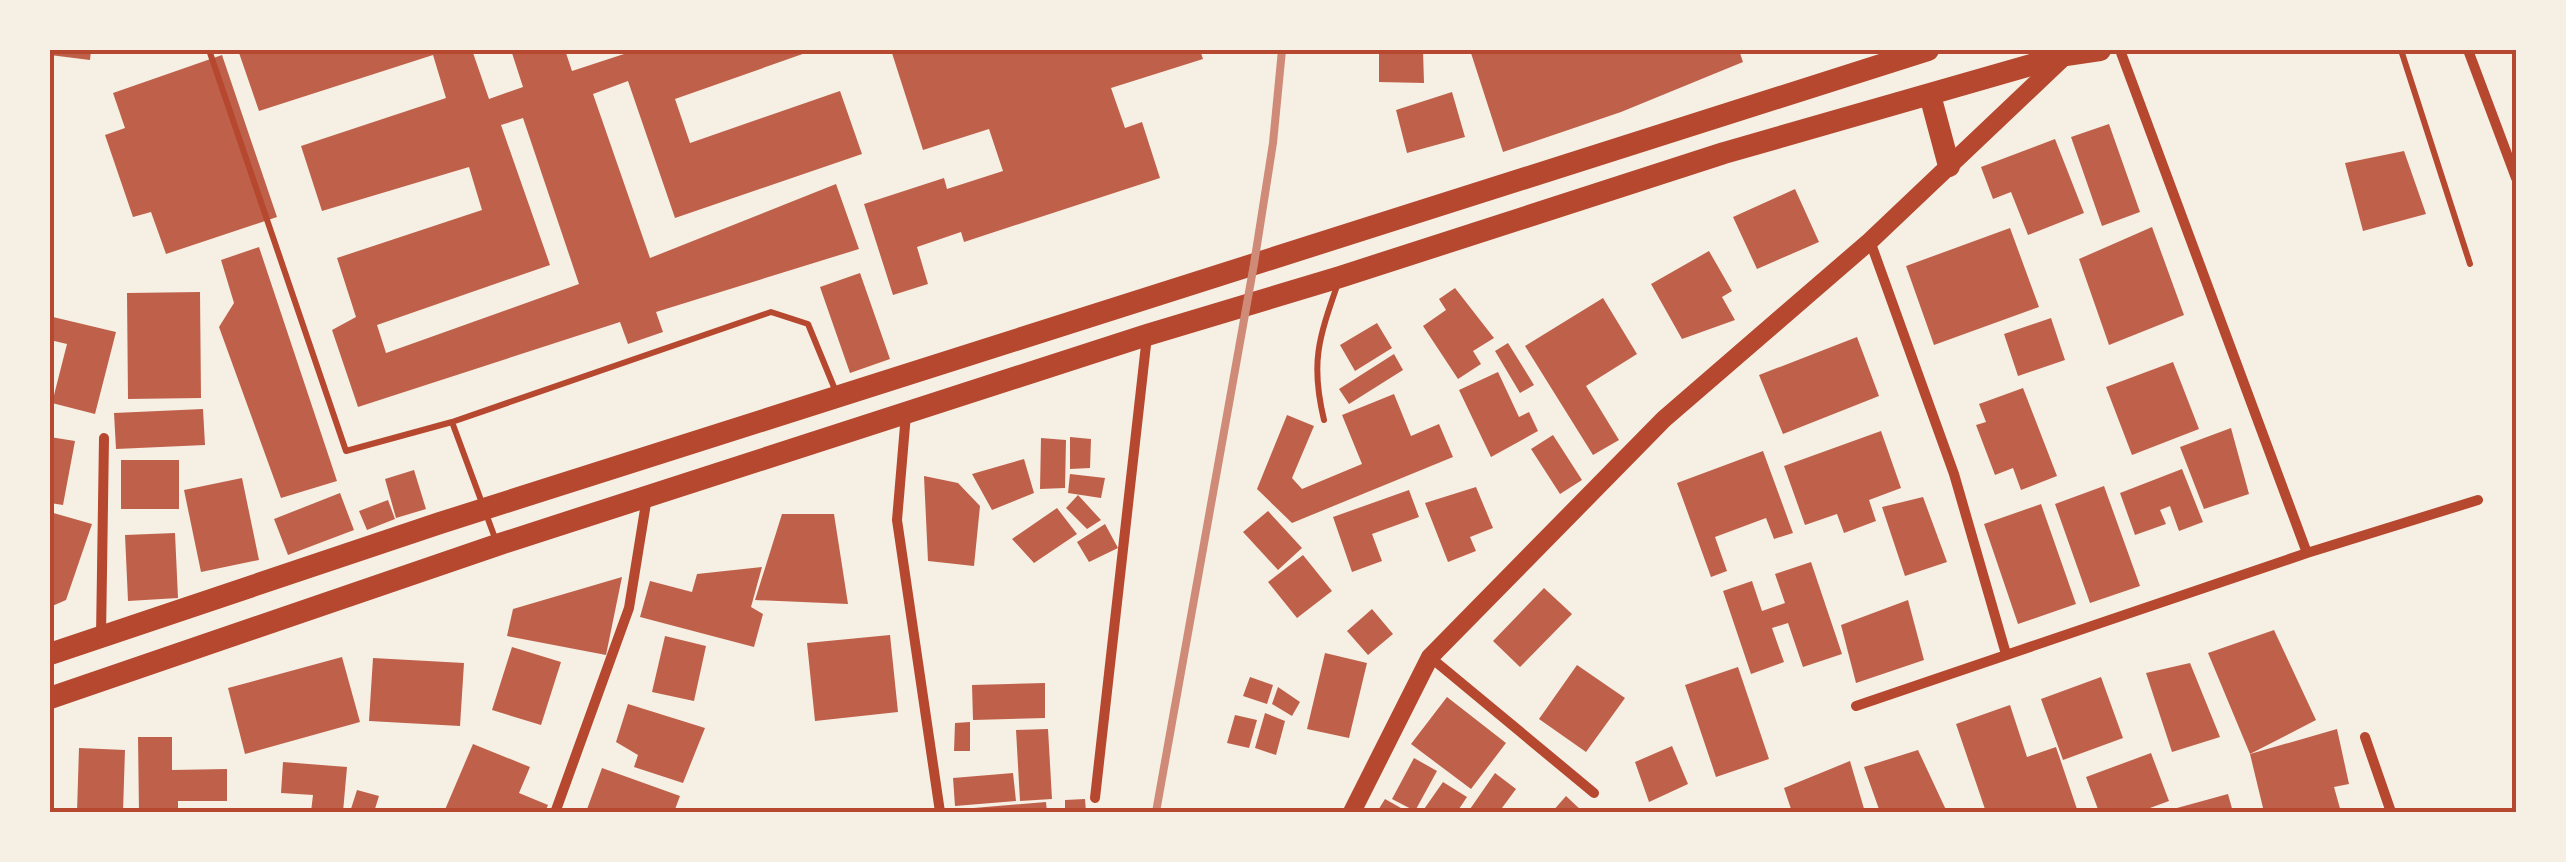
<svg xmlns="http://www.w3.org/2000/svg" width="2566" height="862" font-family="'Nunito Sans',sans-serif">
<rect width="100%" height="100%" fill="#f6efe4"/>
<path fill="#bf614a" fill-rule="evenodd" d="M50 50H91L90 60 50 55Z
M238 50H472L489 99 523 87 511 50H565L572 71 624 54 622 50H814L675 99 690 143 840 91 862 154 675 218 628 81 593 94 650 258 836 184 859 249 656 312 663 332 628 344 620 322 358 407 332 330 356 317 337 258 482 210 469 167 322 211 301 146 446 98 433 55 259 111ZM523 118 579 284 386 353 377 325 550 265 501 125Z
M891 50H1200L1203 59 1111 88 1125 128 1142 122 1160 178 964 242 961 232 917 247 928 284 893 295 864 204 944 178 947 189 1003 171 989 129 923 150Z
M1379 50H1423L1424 83 1379 82Z
M1470 50H1739L1743 62 1621 112 1503 152Z
M222 55 277 217 166 254 151 212 133 217 105 135 125 128 113 93Z
M1452 92 1465 137 1407 153 1396 110Z
M2109 124 2140 212 2102 226 2071 137Z
M2055 139 2084 213 2028 235 2011 192 1993 199 1981 167Z
M2404 151 2426 214 2363 231 2345 163Z
M1795 189 1819 242 1757 269 1733 217Z
M2152 227 2184 315 2109 345 2079 259Z
M2010 228 2039 307 1934 345 1906 266Z
M259 247 337 481 281 498 219 327 234 303 221 260Z
M1709 251 1732 291 1722 297 1735 320 1682 339 1651 284Z
M860 273 890 359 850 373 820 287Z
M1455 288 1494 338 1473 351 1481 364 1458 379 1423 326 1446 310 1439 299Z
M200 292 201 398 128 399 127 293Z
M1603 298 1637 354 1586 386 1619 440 1593 455 1525 346Z
M53 317 116 332 95 414 52 403 67 344 50 340Z
M2051 318 2065 360 2018 376 2004 334Z
M1377 323 1392 348 1355 371 1340 345Z
M1857 337 1879 396 1783 434 1759 375Z
M1508 343 1534 385 1520 393 1495 351Z
M1394 354 1403 370 1349 404 1339 389Z
M2173 362 2199 429 2132 455 2106 387Z
M1498 372 1519 417 1529 412 1538 431 1491 457 1459 390Z
M2023 388 2057 476 2021 490 2013 468 1995 475 1976 425 1986 422 1979 404Z
M1394 394 1411 436 1439 424 1453 457 1292 523 1257 489 1287 415 1314 426 1292 478 1302 489 1362 464 1342 415Z
M203 409 205 445 116 449 114 413Z
M2231 428 2249 494 2204 509 2180 447Z
M1881 431 1901 488 1869 500 1876 521 1844 533 1837 514 1805 525 1784 466Z
M1553 435 1582 480 1560 494 1531 449Z
M50 437 75 441 63 505 50 503Z
M1070 437 1091 439 1090 468 1070 469Z
M1041 438 1066 440 1065 488 1040 489Z
M1763 451 1793 533 1774 539 1766 518 1715 537 1727 571 1711 577 1677 483Z
M1024 459 1034 493 992 510 972 474Z
M121 460H179V509H121Z
M2182 469 2203 522 2179 531 2170 506 2160 510 2166 524 2135 535 2120 493Z
M414 470 426 509 396 518 385 479Z
M1070 474 1105 478 1101 498 1068 493Z
M924 476 958 483 980 506 974 566 928 561Z
M242 478 259 560 201 572 184 490Z
M2104 486 2140 586 2090 603 2055 504Z
M1476 487 1493 528 1470 537 1476 551 1448 562 1425 503Z
M1409 490 1419 517 1372 534 1382 561 1352 572 1333 517Z
M340 493 354 530 288 555 274 519Z
M1078 495 1101 520 1087 529 1066 508Z
M1923 497 1947 562 1905 576 1882 507Z
M388 500 395 519 367 530 359 511Z
M2041 504 2076 604 2018 624 1984 524Z
M1057 508 1077 534 1034 563 1012 539Z
M1268 511 1302 548 1278 570 1243 532Z
M50 512 92 524 66 600 50 607Z
M782 514H834L848 604 755 600Z
M1105 524 1118 548 1089 562 1077 542Z
M175 533 178 598 128 601 125 535Z
M1303 555 1332 591 1297 618 1268 582Z
M1811 562 1842 654 1803 667 1788 623 1772 628 1784 662 1751 674 1723 591 1752 581 1762 611 1785 603 1775 574Z
M762 567 751 607 763 614 754 647 640 617 650 581 692 592 697 574Z
M622 577 606 655 507 636 513 609Z
M1544 588 1572 614 1520 667 1493 641Z
M1908 600 1924 660 1856 683 1841 625Z
M1372 609 1393 634 1368 655 1347 631Z
M2274 630 2316 720 2250 754 2208 653Z
M890 635 898 712 815 721 807 643Z
M665 636 706 646 694 701 652 692Z
M512 647 561 662 541 725 492 710Z
M1325 653 1367 663 1349 738 1307 729Z
M342 657 360 722 245 754 228 688Z
M373 658 464 663 460 726 369 721Z
M2190 663 2220 737 2172 752 2146 673Z
M1577 665 1625 698 1586 752 1539 719Z
M1738 667 1769 759 1716 777 1685 685Z
M1250 677 1273 685 1267 704 1243 696Z
M2101 677 2123 738 2063 760 2041 699Z
M1045 683V718L973 720 972 685Z
M1278 687 1300 702 1292 716 1272 704Z
M1447 697 1506 743 1471 789 1411 744Z
M628 704 705 728 683 783 634 767 638 755 616 742Z
M2010 705 2027 757 2056 747 2078 812H1986L1956 724Z
M1265 713 1285 721 1276 755 1255 748Z
M1235 715 1257 720 1249 748 1227 743Z
M970 722V751H954L955 723Z
M1048 729 1052 799 1020 801 1016 730Z
M2337 729 2349 784 2334 787 2341 812H2264L2250 754Z
M138 737H172V770L227 769V801H178V812H139Z
M473 744 530 767 519 793 548 805 545 812H444Z
M1672 746 1688 784 1649 802 1635 762Z
M79 748 125 750 123 812H77Z
M1918 750 1947 812H1880L1864 767Z
M2151 753 2169 801 2139 812H2099L2086 777Z
M1414 758 1437 771 1415 811 1392 799Z
M1850 761 1865 812H1792L1784 788Z
M283 762 347 767 343 812H311L313 795 281 793Z
M602 768 680 796 674 812H586Z
M1013 773 1016 801 955 806 953 778Z
M1495 773 1516 789 1499 812H1468Z
M1443 782 1467 797 1457 812H1422Z
M357 790 379 796 374 812H350Z
M2228 794 2233 812H2167L2166 811Z
M1566 796 1583 812H1552Z
M1085 799 1086 812H1065V800Z
M1385 799 1408 812H1377Z
M1046 802 1047 812H963L962 809Z"/>
<g fill="none" stroke-linecap="round" stroke-linejoin="round">
<path stroke="#b5482f" stroke-width="6" d="M209 50 346 451 452 422 771 312 808 324 836 392
M2401 50 2470 264
M1324 420C1310 362 1319 338 1338 283
M452 422 495 538"/>
<path stroke="#b5482f" stroke-width="10" d="M2120 50 2307 553
M2468 50 2516 178
M1870 241 1954 474 2006 654
M906 414 897 520 940 812
M101 637 104 438
M1430 657 1594 793
M1856 706 2307 553 2478 500
M2365 737 2391 812
M1095 798 1147 336
M556 810 629 608 647 497"/>
<path stroke="#b5482f" stroke-width="18" d="M1352 812 1430 657 1664 419 1870 241 2066 55"/>
<path stroke="#b5482f" stroke-width="22" d="M1930 95 1949 166
M50 654 440 523 1928 50
M50 698 497 545 1147 335 1340 277 1724 153 2066 55 2100 50"/>
<path stroke="#cf8b77" stroke-width="8" d="M1156 812 1254 264 1273 143 1282 50"/>
</g>
<rect width="2566" height="862" fill="none" stroke="#f6efe4" stroke-width="105"/>
<rect x="52" y="52" width="2462" height="758" fill="none" stroke="#b5482f" stroke-width="4"/>
</svg>
